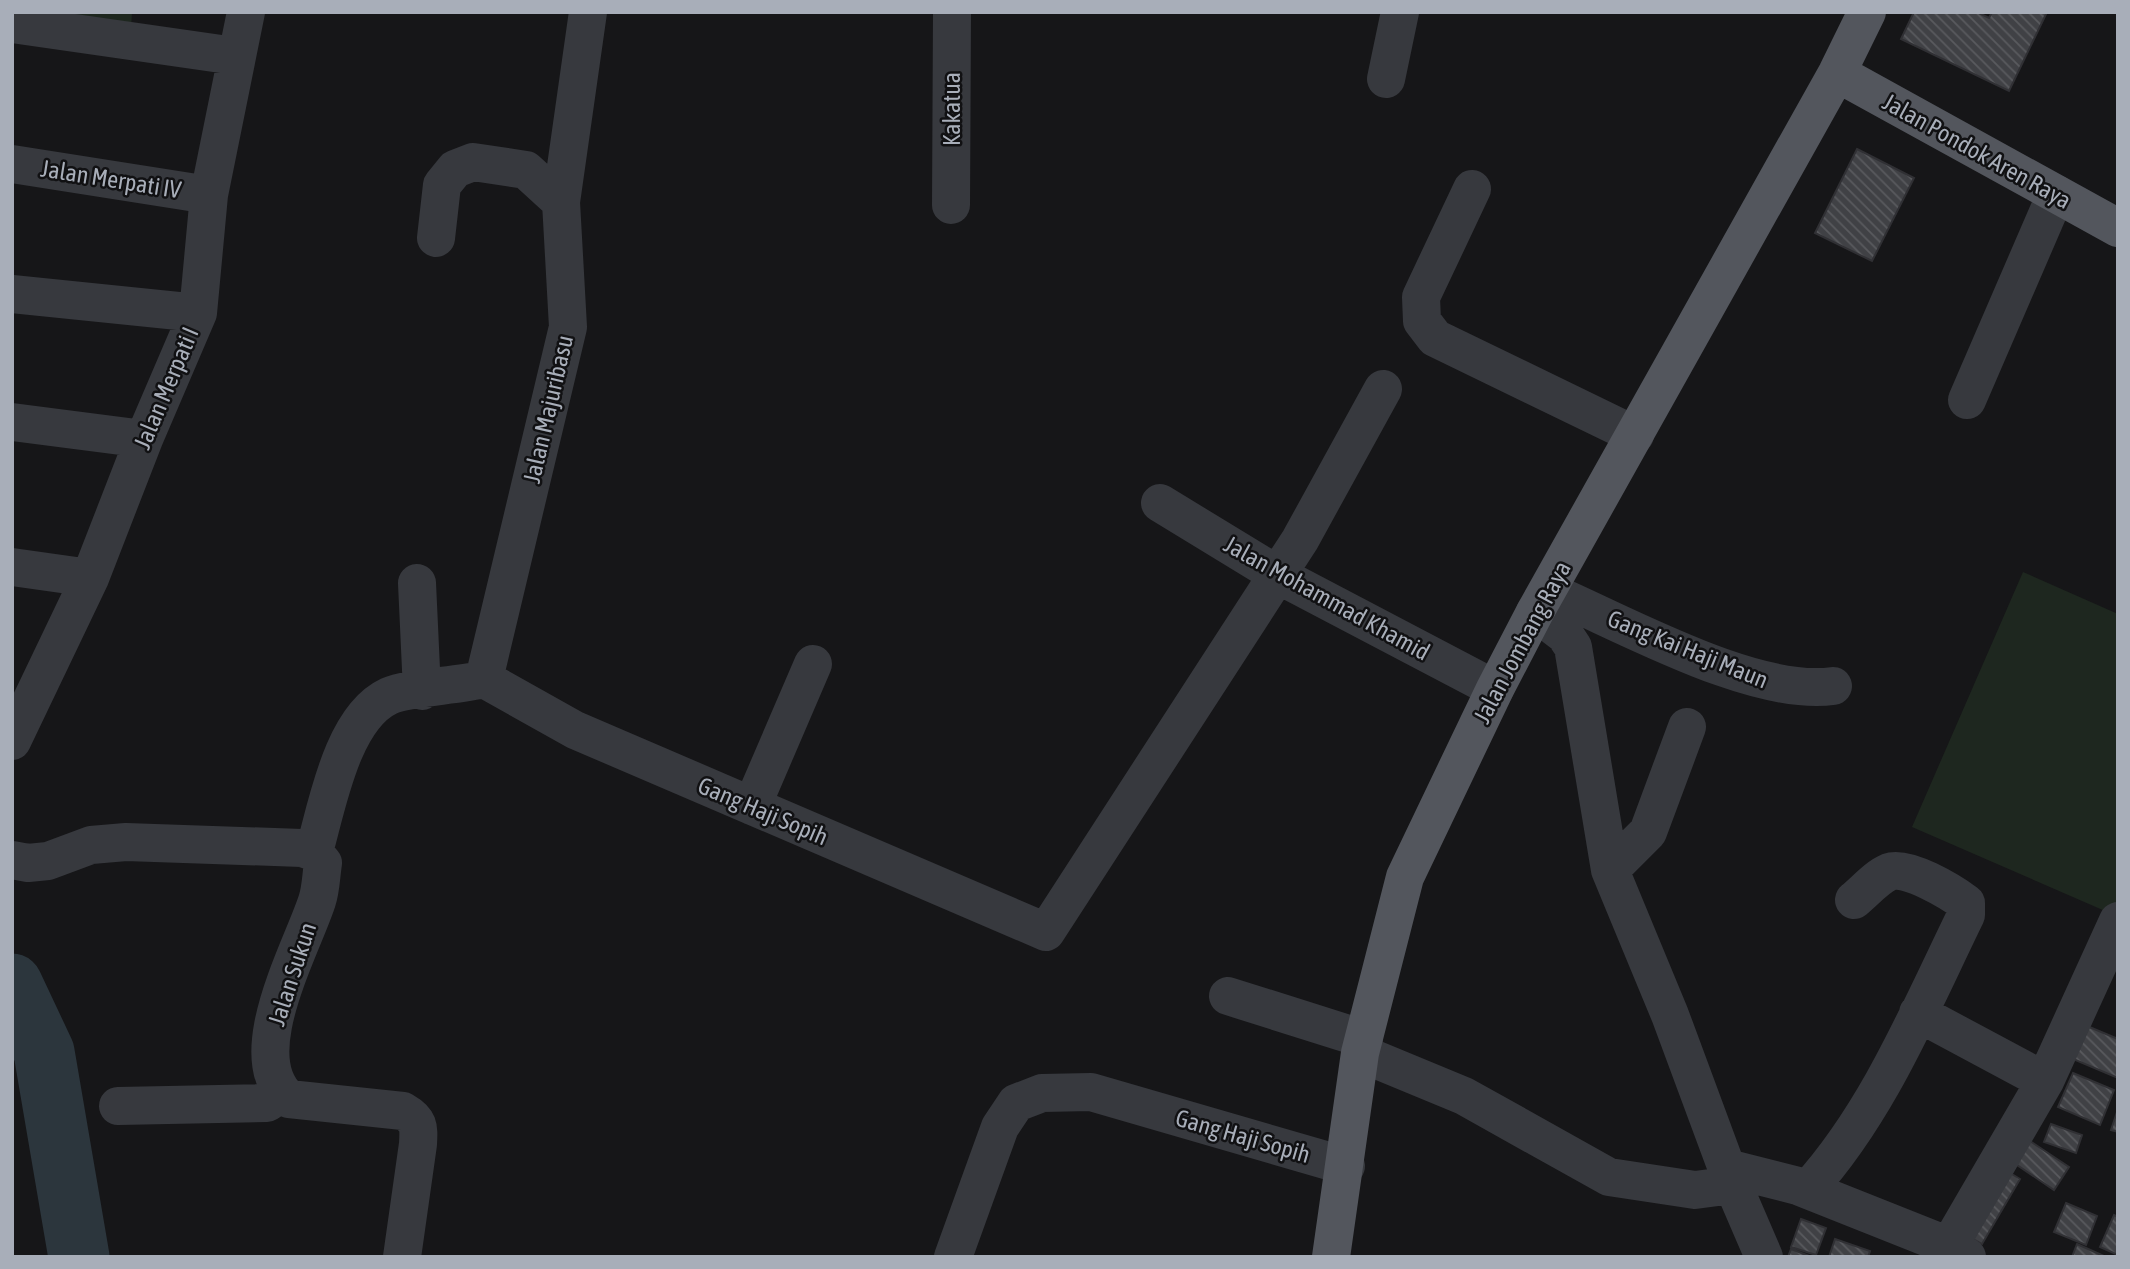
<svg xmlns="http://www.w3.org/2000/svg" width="2130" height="1269" font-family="'Asap Condensed',sans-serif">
<defs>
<pattern id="building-back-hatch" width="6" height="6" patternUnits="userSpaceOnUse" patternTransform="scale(1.75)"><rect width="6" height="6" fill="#404145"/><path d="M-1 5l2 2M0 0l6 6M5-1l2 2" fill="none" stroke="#595a5e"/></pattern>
</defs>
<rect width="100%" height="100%" fill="#161618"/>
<path fill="#1e271f" d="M59 12H132L131 31Z
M2023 572 2118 614V902L2112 914 1912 827Z"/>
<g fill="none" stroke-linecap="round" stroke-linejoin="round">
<path stroke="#2c363d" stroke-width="61" d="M12 984 44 1052 79 1257"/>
</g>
<path fill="url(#building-back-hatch)" stroke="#303034" stroke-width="2" d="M1914 12H1977L1989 18 1992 12H2047L2009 91 1901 39Z
M1857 149 1914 178 1872 261 1815 233Z
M2087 1026 2118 1039V1078L2073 1059Z
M2073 1073 2114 1090 2100 1125 2058 1107Z
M2118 1109V1132L2111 1130Z
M2051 1124 2082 1135 2076 1153 2044 1142Z
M2030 1141 2069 1167 2054 1190 2014 1163Z
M2002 1168 2020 1179 1982 1244 1963 1233Z
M2066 1203 2097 1216 2086 1245 2054 1232Z
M2114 1215 2118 1217V1255L2100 1247Z
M1801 1219 1826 1228 1816 1255 1791 1247Z
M1835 1239 1870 1251 1868 1257H1829Z
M2077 1244 2106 1257H2072Z
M1791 1249 1812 1257H1788Z"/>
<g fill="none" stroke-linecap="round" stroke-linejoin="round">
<path stroke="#37393e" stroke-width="38" d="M12 24 235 56
M1386 79 1400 12
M12 164 209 195
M1472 189 1421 297 1422 321 1435 338 1635 435
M951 205 952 12
M436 238 442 185 455 169 473 162 526 170 561 202
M12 294 198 313
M1967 400 2056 194
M12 422 144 439
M1160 503 1278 575 1495 689
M12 567 90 578
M417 583 422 691
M1548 591C1623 623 1753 697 1833 686
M1535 612 1565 635 1573 647 1610 870 1670 1015 1733 1185 1764 1257
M484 679 575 730 1046 932 1300 540 1383 389
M484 679 568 327 561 202 588 12
M12 741 90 578 144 439 198 313 209 195 246 12
M752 806 813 664
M314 852 323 863C321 876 321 889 317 901 301 950 240 1057 289 1099L403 1111C419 1120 419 1126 418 1144L402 1257
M314 852C327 806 342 718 389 696 408 687 458 686 484 679
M12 860 28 863 48 861 91 845 126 842 302 848 314 852
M1610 870 1648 832 1687 727
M1228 996 1364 1039
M1918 1013 2045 1081
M1360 1053 1464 1096 1609 1177 1695 1190 1733 1185
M118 1106 267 1103 282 1093
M1727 1168 1798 1186 1949 1246 1967 1257
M1808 1189C1878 1112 1920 1009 1966 915V903C1951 892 1907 865 1889 872 1877 877 1865 891 1854 900
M1949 1246 2045 1081 2118 921
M953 1257 1000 1127 1016 1103 1042 1093 1091 1092 1346 1166"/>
<path stroke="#53565d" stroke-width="38" d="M1837 73 2118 228
M1331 1257 1360 1053 1405 877 1495 689 1535 612 1837 73 1867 12"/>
</g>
<g text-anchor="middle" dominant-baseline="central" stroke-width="5" stroke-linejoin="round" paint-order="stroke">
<g font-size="24" fill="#a8aeb9" stroke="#111113">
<text transform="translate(951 109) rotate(-90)">Kakatua</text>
<text transform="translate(1977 151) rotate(29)">Jalan Pondok Aren Raya</text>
<text transform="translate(111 179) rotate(9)">Jalan Merpati IV</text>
<text transform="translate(166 388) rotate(-67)">Jalan Merpati I</text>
<text transform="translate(548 409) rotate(-77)">Jalan Majuribasu</text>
<text transform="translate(1327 598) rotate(29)">Jalan Mohammad Khamid</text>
<text transform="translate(1522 642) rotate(-62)">Jalan Jombang Raya</text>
<text transform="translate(1688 649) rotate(22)">Gang Kai Haji Maun</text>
<text transform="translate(763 811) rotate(23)">Gang Haji Sopih</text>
<text transform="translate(292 974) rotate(-72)">Jalan Sukun</text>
<text transform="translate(1243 1136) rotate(16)">Gang Haji Sopih</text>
</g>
</g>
<rect width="2130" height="1269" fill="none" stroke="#a8aeb9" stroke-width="28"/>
</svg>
